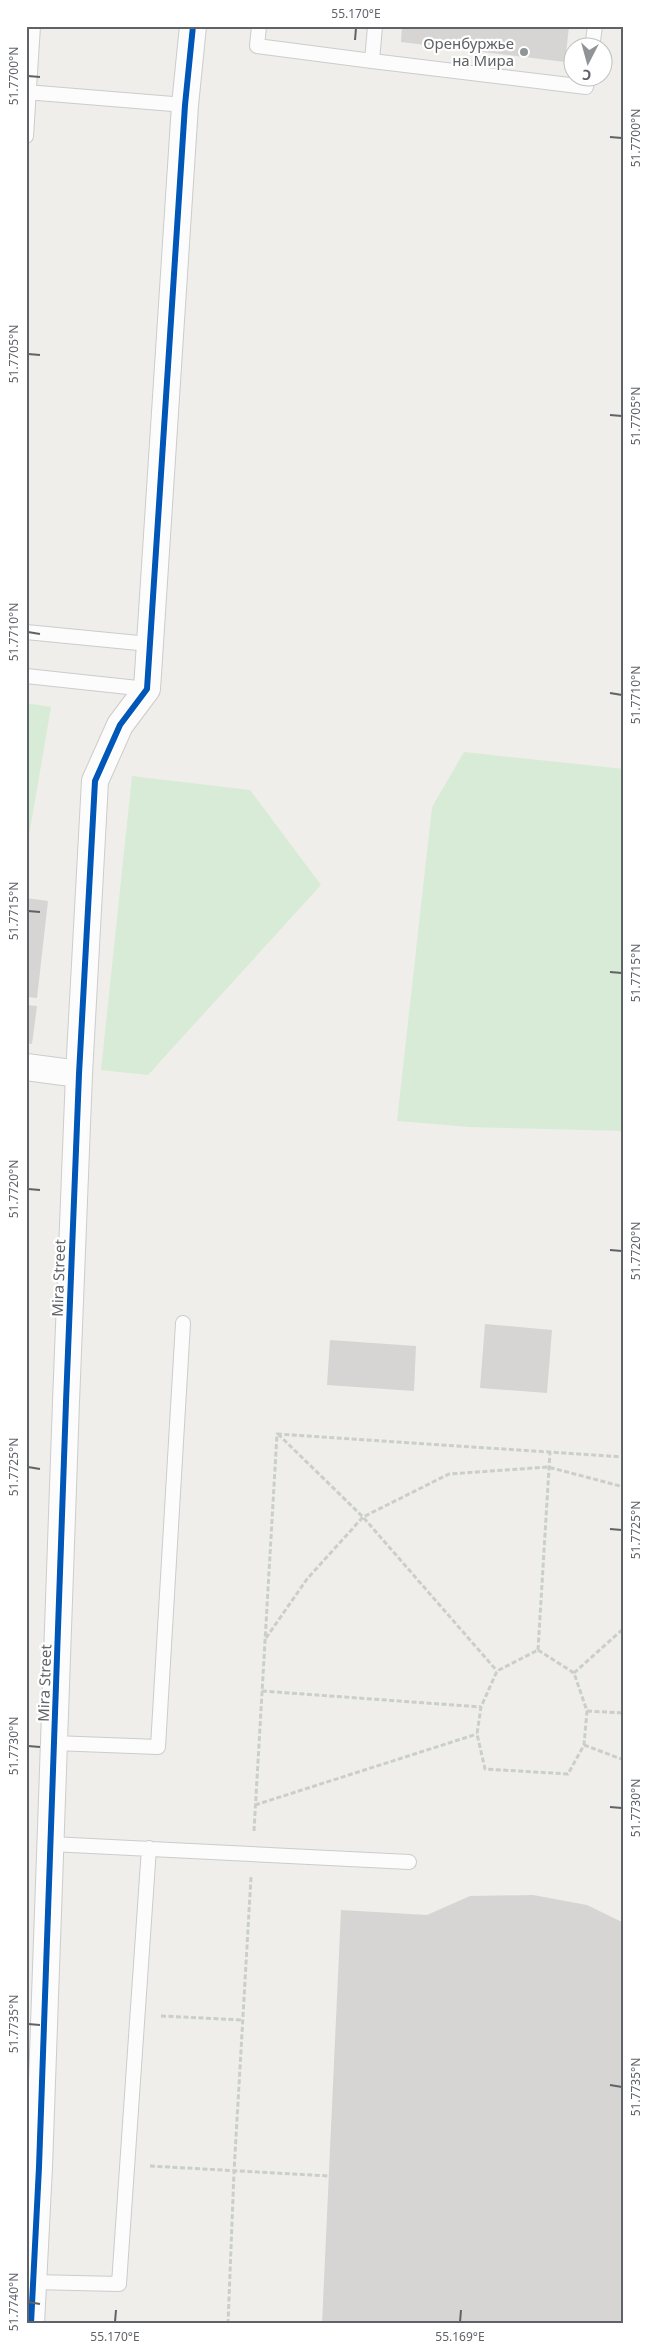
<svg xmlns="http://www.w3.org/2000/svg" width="650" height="2350" font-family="'Noto Sans',sans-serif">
<rect width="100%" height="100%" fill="#efeeea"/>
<path fill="#d8ebd6" d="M26 703 51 707 26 853Z
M464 752 624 769V1131L470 1127 397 1121 432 807Z
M132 776 250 790 321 885 148 1075 101 1070Z"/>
<path fill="#d6d5d3" d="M402 26H569L565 62 401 42Z
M26 898 48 901 37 998 26 997Z
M26 1005 37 1006 32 1044 26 1043Z
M485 1324 552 1330 547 1393 480 1388Z
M330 1340 416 1346 414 1391 327 1385Z
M533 1895 587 1905 624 1923V2324H322L341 1910 427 1915 470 1896Z"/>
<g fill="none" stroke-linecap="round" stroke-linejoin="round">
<defs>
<path id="service" d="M259 26 257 46 372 61
M375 26 372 61 586 87 588 78
M592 48 595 26
M26 92 185 105
M26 136 33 26
M26 632 149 644
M26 676 147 689
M54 1743 158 1747 183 1323
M51 1844 409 1862
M33 2282 119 2284 149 1848"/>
<path id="minor" d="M26 1067 79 1074
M31 2324 39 2167 66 1402 79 1074 95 781 120 725 147 689 185 105 193 26"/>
</defs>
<use href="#service" stroke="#cbcccc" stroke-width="16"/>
<use href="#minor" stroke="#cbcccc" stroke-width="28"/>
<path stroke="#cacfcc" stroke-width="3" stroke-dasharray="5 2.5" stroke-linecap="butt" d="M278 1434 363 1517 497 1671
M266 1638 307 1579 363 1517 449 1474 548 1467 624 1487
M538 1650 574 1673 587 1711 584 1745 568 1774 485 1769 477 1734 481 1707 497 1671Z
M538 1650 550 1452
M574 1673 624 1628
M262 1691 481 1707
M587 1711 624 1713
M584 1745 624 1760
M255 1805 477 1734
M254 1831 277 1434 624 1457
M161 2016 243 2020
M150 2166 329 2176
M228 2324 234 2172 251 1877"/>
<use href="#service" stroke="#fdfcfc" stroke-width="14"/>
<use href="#minor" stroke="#fdfcfc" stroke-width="26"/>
<defs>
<path id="cycleway" d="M31 2324 39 2167 66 1402 79 1074 95 781 120 725 147 689 185 105 193 26"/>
</defs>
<use href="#cycleway" stroke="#fff" stroke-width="9"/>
<use href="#cycleway" stroke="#0057b8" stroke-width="6"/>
</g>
<path fill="none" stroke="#5f6368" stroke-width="2" d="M355 40 356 28M28 76 40 77M610 137 622 138M28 354 40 355M610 415 622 416M28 632 40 634M610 693 622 695M28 911 40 912M610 972 622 973M28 1189 40 1190M610 1250 622 1251M28 1467 40 1469M610 1529 622 1530M28 1746 40 1747M610 1807 622 1808M28 2024 40 2025M610 2085 622 2087M28 2302 40 2304M115 2322 116 2310M460 2322 461 2310"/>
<circle fill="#919496" stroke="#fff" stroke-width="2" cx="524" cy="52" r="5"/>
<g text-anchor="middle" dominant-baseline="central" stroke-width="4.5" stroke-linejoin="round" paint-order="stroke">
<g font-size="15" fill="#5f6368" stroke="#fff" text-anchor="end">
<text x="514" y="43">Оренбуржье<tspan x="514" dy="17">на Мира</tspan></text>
</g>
<g font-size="15" fill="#5f6368" stroke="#fff">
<text transform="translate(58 1278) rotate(-88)">Mira Street</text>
<text transform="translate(44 1683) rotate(-88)">Mira Street</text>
</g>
</g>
<rect width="650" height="2350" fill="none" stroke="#ffffff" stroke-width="55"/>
<g transform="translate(588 62) rotate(186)"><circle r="24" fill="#ffffff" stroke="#bfc1c3"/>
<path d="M0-4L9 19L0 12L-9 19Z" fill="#919496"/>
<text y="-8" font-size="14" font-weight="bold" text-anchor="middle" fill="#5f6368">С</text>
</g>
<rect x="28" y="28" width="594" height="2294" fill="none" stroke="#5f6368" stroke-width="2"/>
<g font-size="12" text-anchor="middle" fill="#5f6368">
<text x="356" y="18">55.170°E</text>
<text transform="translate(14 76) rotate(-90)" y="4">51.7700°N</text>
<text transform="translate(636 138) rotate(-90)" y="4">51.7700°N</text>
<text transform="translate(14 354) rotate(-90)" y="4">51.7705°N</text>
<text transform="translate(636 416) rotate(-90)" y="4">51.7705°N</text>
<text transform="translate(14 632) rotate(-90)" y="4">51.7710°N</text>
<text transform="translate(636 695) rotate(-90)" y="4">51.7710°N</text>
<text transform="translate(14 911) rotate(-90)" y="4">51.7715°N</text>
<text transform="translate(636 973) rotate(-90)" y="4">51.7715°N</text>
<text transform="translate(14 1189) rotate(-90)" y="4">51.7720°N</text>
<text transform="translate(636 1251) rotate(-90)" y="4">51.7720°N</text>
<text transform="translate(14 1467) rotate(-90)" y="4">51.7725°N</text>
<text transform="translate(636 1530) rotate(-90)" y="4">51.7725°N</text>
<text transform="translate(14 1746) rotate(-90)" y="4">51.7730°N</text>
<text transform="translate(636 1808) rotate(-90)" y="4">51.7730°N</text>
<text transform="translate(14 2024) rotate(-90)" y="4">51.7735°N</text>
<text transform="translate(636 2087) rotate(-90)" y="4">51.7735°N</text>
<text transform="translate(14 2302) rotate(-90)" y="4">51.7740°N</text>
<text x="115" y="2341">55.170°E</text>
<text x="460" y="2341">55.169°E</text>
</g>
</svg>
